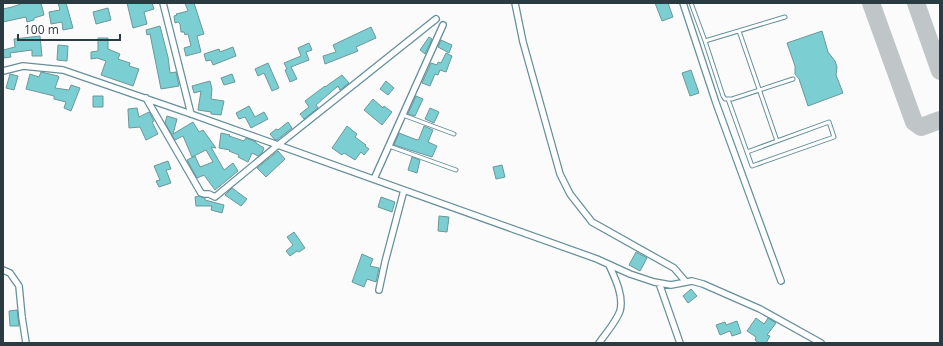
<svg xmlns="http://www.w3.org/2000/svg" width="943" height="346" font-family="'Open Sans',sans-serif">
<rect width="100%" height="100%" fill="#fbfbfb"/>
<g fill="none" stroke-linecap="round" stroke-linejoin="round">
<path stroke="#c0c6c7" stroke-width="18" d="M871 3 914 122 921 127 940 120
M916 3 940 71"/>
</g>
<path fill="#7bced2" stroke="#6b989a" d="M21 3H41L44 15 34 18V20L27 22 26 17 3 22V9L12 7 21 4Z
M58 3H66L73 28 63 30 62 22 51 24 49 12 60 10Z
M127 3H152L154 9 144 12 147 24 133 28Z
M185 3H194L204 34 197 36 201 52 186 56 184 48 191 46 188 34 185 35 184 32H181L180 24 178 22 175 23 174 16 177 15 176 14 188 11Z
M655 3H668L673 17 662 21Z
M108 8 111 20 96 24 93 12Z
M160 26 168 57 170 73 176 72 179 86 161 89 150 34 147 35 146 30Z
M371 27 376 38 356 47 358 51 325 64 323 56 336 52 333 45Z
M822 31 828 52 835 61 837 67 836 75 843 93 808 106 799 79 795 74V66L787 43Z
M40 36 42 56H32V50L10 53 11 57 4 58 3 50 15 47 14 39Z
M429 37 432 39 425 54 420 50Z
M98 38H108V49L120 54 118 59 130 63 129 66 139 69 133 86 101 75 106 61 97 58 91 59V52L98 51Z
M441 40 452 45 449 53 438 47Z
M309 43 312 50 306 52 309 60 291 67 297 79 290 82 285 70 287 69 284 63 301 56 298 48Z
M58 45 68 46 67 61 57 60Z
M233 47 236 56 213 65 211 60 206 61 204 54 219 49 220 52Z
M446 53 452 56 446 72 440 70 438 75 435 74 430 86 422 83 431 63 437 65 438 62 441 63Z
M268 63 279 88 272 91 264 73 258 76 255 69Z
M691 70 699 93 690 96 682 73Z
M41 72 58 76 59 77 55 88 69 90 71 85 80 88 71 111 64 108 66 102 54 99V96L26 89 30 74 39 77Z
M10 74 18 76 14 90 6 88Z
M232 74 235 82 224 85 221 78Z
M342 75 349 83 340 90 338 86 316 105 318 108 304 119 300 114 309 107 305 101 325 86V87Z
M210 81 212 89 211 99 224 101 221 115 211 114V112L198 110 201 91 194 93 192 86Z
M386 81 394 88 388 95 380 89Z
M93 96H103V107H93Z
M416 96 423 99 415 116 408 114Z
M373 99 383 108 384 106 392 112 382 125 364 110Z
M249 106 255 117 264 112 268 119 251 128 245 117 239 119 236 113Z
M137 108 139 117 149 112 154 121 152 122 158 134 146 140 140 127 129 128 128 110V109Z
M430 108 439 112 434 123 425 119Z
M167 116 177 119 173 134 193 122 199 132 203 130 216 148 211 147 224 170 233 163 238 171 215 190 204 175 197 178 187 160 195 156 200 167 213 162 206 150 192 157 183 136 175 140 165 123Z
M288 122 292 128 277 140H275L270 134 276 129 278 130Z
M347 126 357 134 355 137 366 145 365 146 369 149 364 155 361 152 355 160 344 153 342 155 332 148Z
M424 126 433 130 428 142 437 146 432 157 394 145 399 133 417 140 419 139Z
M221 133 230 135 229 136 244 141 246 138 256 142V143L264 148 262 153 258 156 252 153 248 162 238 157 239 155 229 151 230 150 219 148Z
M278 151 285 159 266 177 257 168Z
M412 157 420 160 417 173 408 170Z
M168 161 171 169 166 170 171 183 159 187 156 181 160 180 154 166Z
M502 165 505 177 496 179 493 167Z
M232 188 247 199 241 206 225 195Z
M199 196 205 198V200L224 205 222 213 211 210 212 206H196L195 197Z
M381 197 395 202 392 212 378 207Z
M439 216 449 217 447 232 438 231Z
M294 232 305 248 299 252 297 251 290 256 286 251 293 245 287 237Z
M636 252 647 258 640 271 629 265Z
M362 254 373 259 370 266 379 268 376 282 367 279 364 287 352 282Z
M691 289 697 296 688 303 683 296Z
M17 310 19 326H10L9 311Z
M756 318 764 324 768 318 776 323 767 335 770 336 766 343H759L755 340 756 337 747 331Z
M737 321 741 333 732 336 730 331 720 335 716 325 725 322 726 325Z"/>
<g fill="none" stroke-linecap="round" stroke-linejoin="round">
<defs>
<path id="service" d="M691 3 705 41 785 17
M739 31 777 141
M705 41 723 96 725 99H732L793 79
M728 99 752 166 834 137 829 122 747 152
M403 115 454 134
M389 146 456 170"/>
<path id="minor" d="M163 3 191 114
M515 3 523 42 560 174 570 194 592 222 674 268 686 282
M683 3 716 103 781 281
M3 71 23 66 63 70 191 114 597 259 630 274 654 282 671 285 692 281 703 284 760 309 821 343
M146 98 201 193 204 194H209L215 197 278 145 436 19
M374 179 443 25
M3 270 10 273 19 286 22 317 26 343
M659 283 680 343
M379 290 385 262 404 190
M599 343C606 333 616 322 620 311 624 296 615 278 609 265"/>
</defs>
<use href="#service" stroke="#668f9b" stroke-width="5"/>
<use href="#minor" stroke="#668f9b" stroke-width="8"/>
<use href="#service" stroke="#fff" stroke-width="3"/>
<use href="#minor" stroke="#fff" stroke-width="5.5"/>
</g>
<rect width="943" height="346" fill="none" stroke="#2a3c41" stroke-width="8"/>
<path d="M18 34v6h102v-6" fill="none" stroke="#2a3c41" stroke-width="2"/>
<text x="24" y="34" font-size="12" fill="#2a3c41" stroke="#ffffff" stroke-width="3" paint-order="stroke">100 m</text>
</svg>
